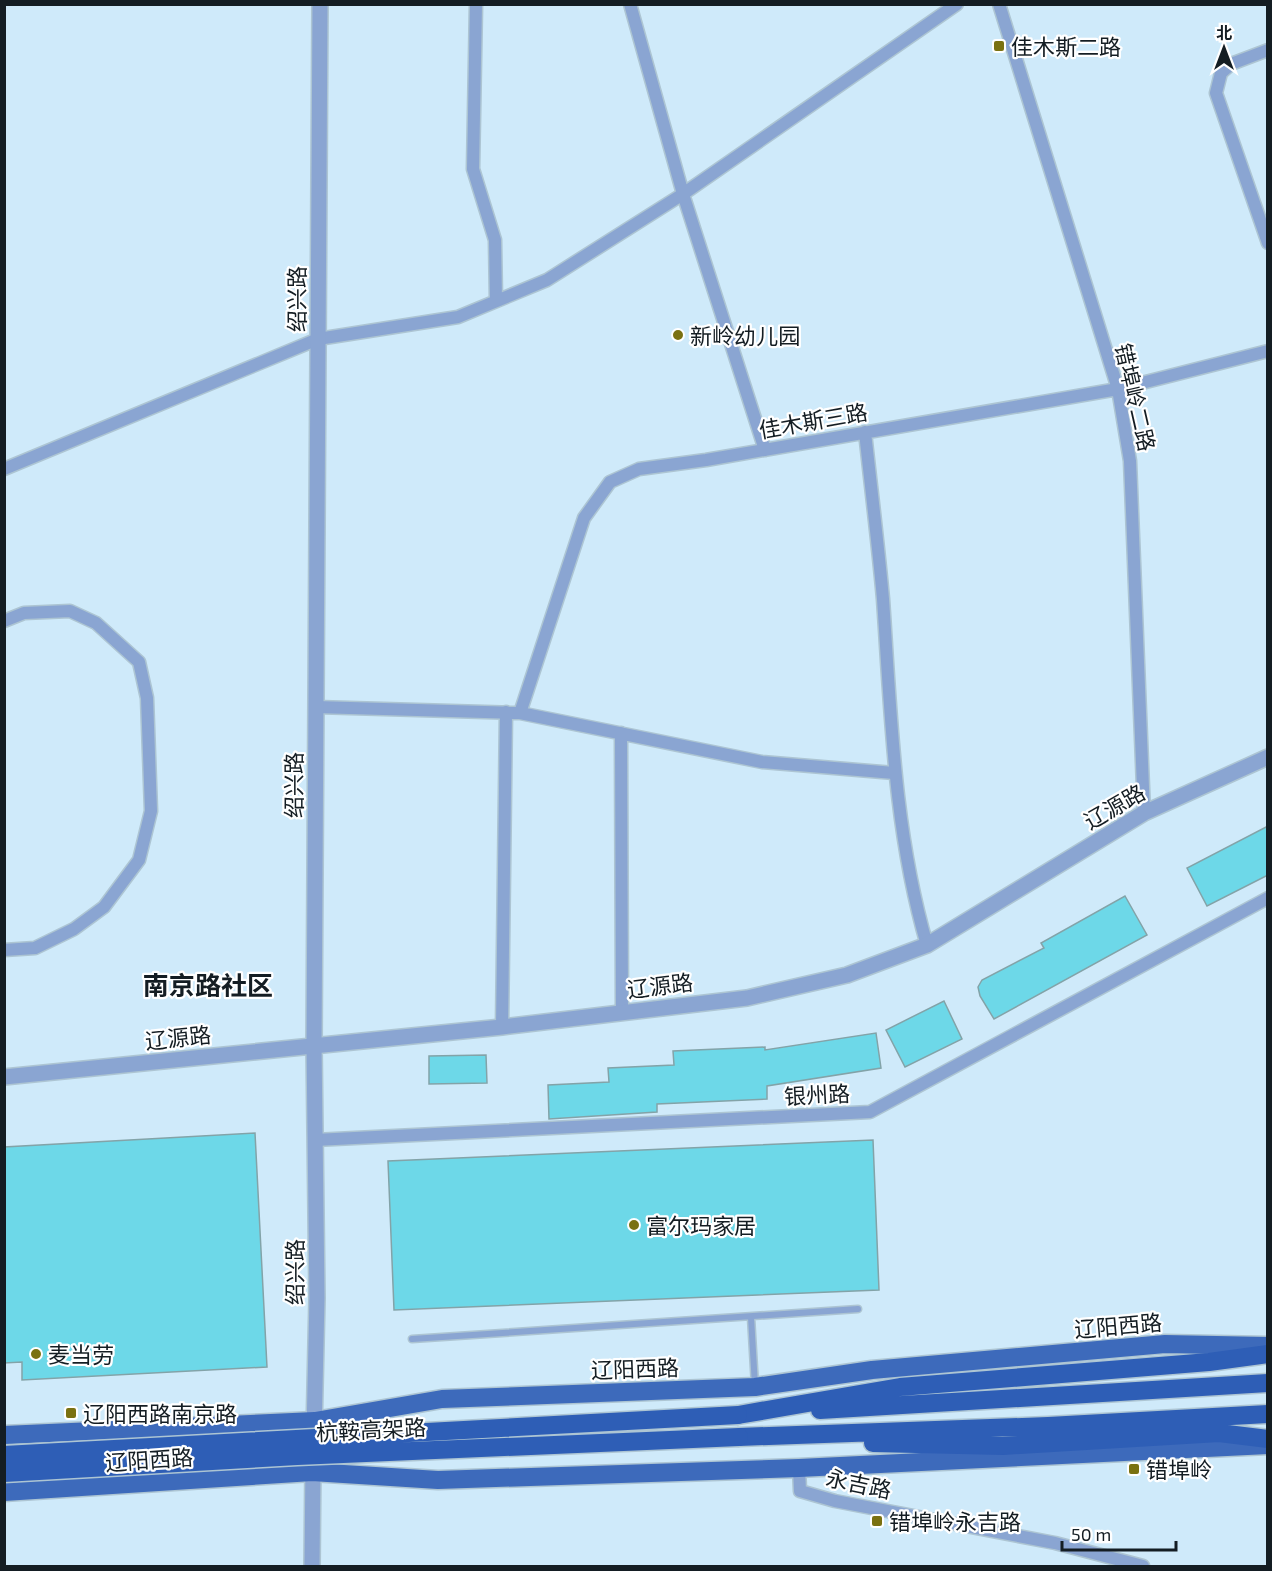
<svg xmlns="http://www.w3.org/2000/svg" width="1272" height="1571" font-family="'Exo 2','Noto Sans SC',sans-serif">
<rect width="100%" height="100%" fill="#cfeafa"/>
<path fill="#6dd8e8" stroke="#83a3a8" stroke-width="1.5" d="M1268 826V875L1207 906 1187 868Z
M1125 896 1147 935 994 1019 980 996 978 987 982 980 1044 948 1041 943Z
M944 1001 962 1039 905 1067 886 1030Z
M876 1033 881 1068 767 1086V1099L657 1104V1112L549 1119 548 1085 609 1082 608 1068 674 1065 673 1051 765 1047V1050Z
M486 1055 487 1083 429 1084V1056Z
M255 1133 267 1367 22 1380V1362L4 1363V1147Z
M873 1140 879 1290 394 1310 388 1161Z"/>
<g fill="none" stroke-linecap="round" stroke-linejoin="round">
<defs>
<path id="service" d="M751 1317 755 1386
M412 1339 858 1309"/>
<path id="minor" d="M476 4 473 169 495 240 496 301
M630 4 683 194 765 450
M999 4 1118 389 1130 461 1144 813
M1268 50 1231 64 1221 73 1216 93 1268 243
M865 432C871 488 878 543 883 599 891 716 894 832 927 945
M4 469 318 339 458 317 547 280 683 194 957 4
M4 621 24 613 70 611 96 623 139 662 147 698 151 811 139 860 104 907 74 929 35 948 4 950
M316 707 520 713 762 762 894 773
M520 713 584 518 610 482 639 469 706 460 1118 389 1268 351
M621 733 622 1013
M502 1027 506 712
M315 1140 870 1112 1268 898
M799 1468 800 1491 835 1501 1055 1543 1143 1566"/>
<path id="tertiary" d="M4 1077 502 1027 747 998 847 975 927 945 1144 813 1268 757
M314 1432 317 1298 314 1046 320 4
M312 1566 313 1462"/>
<path id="primary" d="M4 1435 315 1421 442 1399 755 1387 872 1370 1165 1344 1268 1346
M4 1492 312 1472 438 1480 799 1468 1268 1445"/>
<path id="trunk" d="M820 1410 1268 1383
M738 1415 900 1387 1209 1362 1268 1354
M739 1437 1048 1426 1268 1414
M873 1443 1003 1446 1219 1433 1268 1439"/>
</defs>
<use href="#service" stroke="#adc5d3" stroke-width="9"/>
<use href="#minor" stroke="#adc5d3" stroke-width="15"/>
<use href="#tertiary" stroke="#adc5d3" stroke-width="18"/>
<use href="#primary" stroke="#adc5d3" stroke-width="21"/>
<use href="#trunk" stroke="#adc5d3" stroke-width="21"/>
<use href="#service" stroke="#8aa5d2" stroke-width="6"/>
<use href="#minor" stroke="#8aa5d2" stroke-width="12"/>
<use href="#tertiary" stroke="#8aa5d2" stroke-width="15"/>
<use href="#primary" stroke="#3d6abb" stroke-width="18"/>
<use href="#trunk" stroke="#2e5eb6" stroke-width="18"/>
<defs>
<path id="trunk-bridge" d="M4 1455 738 1415
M4 1473 297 1456 739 1437"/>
</defs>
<use href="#trunk-bridge" stroke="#adc5d3" stroke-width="21" stroke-linecap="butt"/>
<use href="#trunk-bridge" stroke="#2e5eb6" stroke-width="18"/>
</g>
<g fill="#7a7111" stroke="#fff" stroke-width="2">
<rect x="993" y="40" width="12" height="12" rx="3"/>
<circle cx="678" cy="335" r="6"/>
<circle cx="634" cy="1225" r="6"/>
<circle cx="36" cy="1354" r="6"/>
<rect x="65" y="1407" width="12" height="12" rx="3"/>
<rect x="1128" y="1463" width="12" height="12" rx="3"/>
<rect x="871" y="1515" width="12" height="12" rx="3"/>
</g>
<g text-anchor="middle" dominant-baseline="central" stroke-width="4.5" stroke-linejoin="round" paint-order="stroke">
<g font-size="22" fill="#141d23" stroke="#fff" text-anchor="start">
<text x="1011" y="46">佳木斯二路</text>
<text x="690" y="335">新岭幼儿园</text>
<text x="646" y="1225">富尔玛家居</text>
<text x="48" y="1354">麦当劳</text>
<text x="83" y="1413">辽阳西路南京路</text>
<text x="1146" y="1469">错埠岭</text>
<text x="889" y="1521">错埠岭永吉路</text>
</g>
<g font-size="22" fill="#141d23" stroke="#fff">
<text transform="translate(296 299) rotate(-90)">绍兴路</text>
<text transform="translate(1136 397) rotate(77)">错埠岭二路</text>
<text transform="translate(813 420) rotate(-10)">佳木斯三路</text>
<text transform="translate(293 785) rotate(-90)">绍兴路</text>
<text transform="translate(1114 806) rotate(-30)">辽源路</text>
<text transform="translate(660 985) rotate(-7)">辽源路</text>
<text transform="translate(178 1037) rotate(-6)">辽源路</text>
<text transform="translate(817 1094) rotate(-3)">银州路</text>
<text transform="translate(294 1272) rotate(-90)">绍兴路</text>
<text transform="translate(1118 1325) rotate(-5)">辽阳西路</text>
<text transform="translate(635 1368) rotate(-2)">辽阳西路</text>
<text transform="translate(371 1429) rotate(-3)">杭鞍高架路</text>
<text transform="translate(149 1459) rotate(-4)">辽阳西路</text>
<text transform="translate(859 1483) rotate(12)">永吉路</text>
</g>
<g font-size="26" font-weight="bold" fill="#141d23" stroke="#fff">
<text x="208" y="984">南京路社区</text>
</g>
</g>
<rect width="1272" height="1571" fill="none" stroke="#141d23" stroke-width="12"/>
<g transform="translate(1224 48)" stroke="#ffffff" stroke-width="4.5" paint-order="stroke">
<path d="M0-4.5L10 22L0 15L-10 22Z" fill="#141d23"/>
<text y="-9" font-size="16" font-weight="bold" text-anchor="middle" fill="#141d23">北</text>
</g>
<path d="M1062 1541v9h114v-9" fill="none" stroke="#141d23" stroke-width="3"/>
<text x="1071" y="1541" font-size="18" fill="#141d23" stroke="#ffffff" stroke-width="4.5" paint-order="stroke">50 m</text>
</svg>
